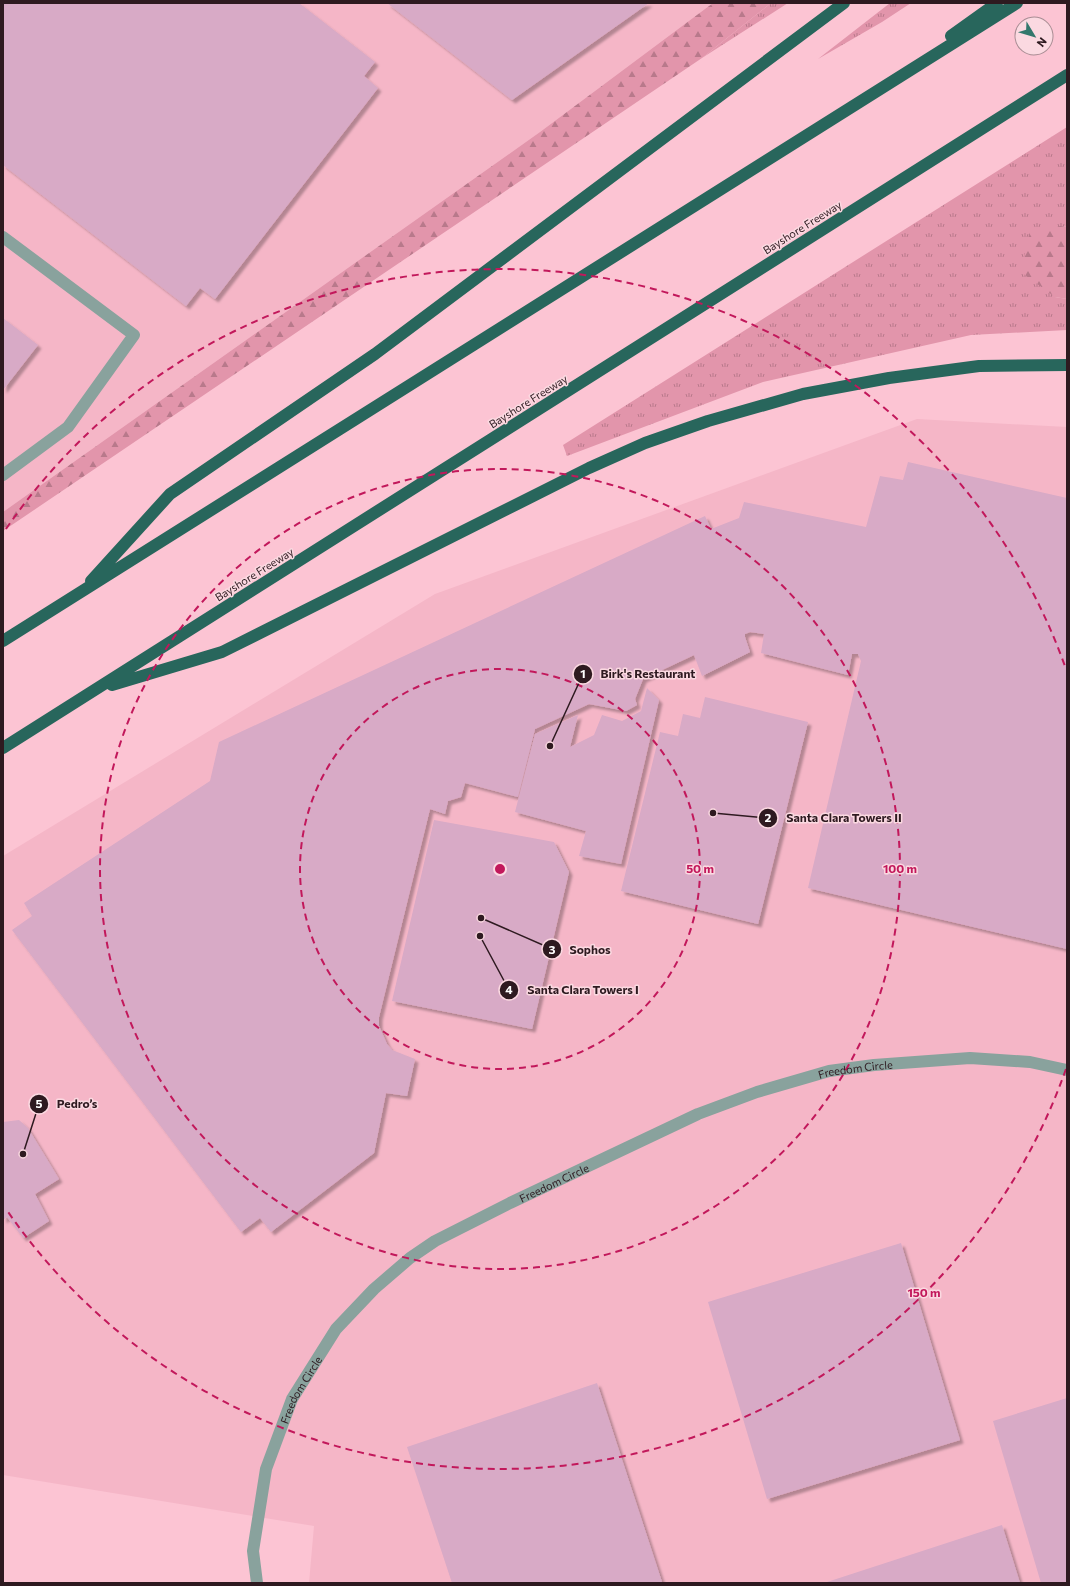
<svg xmlns="http://www.w3.org/2000/svg" width="1070" height="1586" font-family="Commissioner,sans-serif">
<defs>
<pattern id="grass-tufts" width="24" height="20" patternUnits="userSpaceOnUse"><rect width="24" height="20" fill="#e295ab"/><path d="M3 7l-1-3M5 7V3M7 7l1-3M15 17l-1-3M17 17v-4M19 17l1-3" fill="none" stroke="#b8798b"/></pattern>
<pattern id="forest-firs" width="22" height="20" patternUnits="userSpaceOnUse"><rect width="22" height="20" fill="#e295ab"/><path d="M5 1l3.5 6h-7zM16 11l3.5 6h-7z" fill="#b8798b"/></pattern>
<filter id="shadow"><feDropShadow dx="3.5" dy="3.5" stdDeviation="1" flood-color="#0004"/></filter>
</defs>
<rect width="100%" height="100%" fill="#fcc4d3"/>
<path fill="#f5b6c7" d="M3 3H713L540 132 3 512Z
M917 419 1067 427V1583H309L314 1526 3 1475V856L435 594Z"/>
<path fill="url(#grass-tufts)" d="M771 3H788L702 58Z
M890 3H911L882 22 818 59Z
M1067 127V227L1061 226 1055 297 1067 299V330L971 335 763 382 567 456 563 445Z"/>
<path fill="url(#forest-firs)" d="M713 3H771L702 58 3 531V512L540 132Z
M1061 226 1067 227V299L1055 297 1021 272 1030 230Z"/>
<path fill="#d8aac6" filter="url(#shadow)" d="M3 3H299L375 62 364 76 378 88 215 299 200 288 186 306 3 165Z
M387 3H649L512 100Z
M3 318 38 345 3 390Z
M908 462 1067 498V949L808 888 861 661 858 654H852L848 675 761 653 764 634 750 632 745 634V637L750 652 702 676 694 655 643 679 635 699 637 705 626 711 589 704 535 729 518 797 465 783 461 797 448 801 445 814 430 809 379 1017V1026L387 1044 392 1050 415 1059 407 1096 386 1093 374 1153 271 1232 260 1218 241 1232 12 930 32 916 24 903 210 781 219 742 705 516 711 529 739 518 744 502 866 527 880 476 903 480Z
M647 688 659 700 621 864 579 856 586 831 515 812 535 734 578 715 570 747 594 735 602 715 622 721 641 711Z
M705 697 808 722 758 924 621 891 660 732 678 736 683 714 700 718Z
M434 820 554 842 569 872 532 1029 392 1001Z
M19 1120 28 1128 59 1179 35 1194 49 1221 23 1238 7 1217 3 1220V1122Z
M901 1243 960 1440 767 1499 708 1302Z
M597 1383 662 1582 452 1583 407 1447Z
M1067 1398V1583H1041L993 1421Z
M1002 1525 1020 1583H824Z"/>
<g fill="none" stroke-linecap="round" stroke-linejoin="round">
<g stroke="#89a29d" stroke-width="12">
<path d="M3 237 134 335 68 427 3 475"/>
<path id="s1" d="M257 1583 253 1551 266 1469 292 1399 336 1329 374 1289 410 1258 435 1241 510 1203 698 1114 757 1092 829 1071 874 1065 970 1058 1030 1062 1067 1070"/>
</g>
<path stroke="#28665c" stroke-width="12" d="M951 36 997 3
M91 581 170 494 375 354 844 3
M3 641 1017 3
M112 685 222 652 589 468 645 443 708 421 803 394 889 378 979 366 1067 365
M3 748 1067 75"/>
</g>
<g fill="none" stroke="#c2185b" stroke-width="2" stroke-dasharray="7 5">
<circle cx="500" cy="869" r="200"/>
<circle cx="500" cy="869" r="400"/>
<path d="M1066 1069A600 600 0 0 1 6 1209M6 529A600 600 0 0 1 1066 669"/>
</g>
<g text-anchor="middle" dominant-baseline="central" stroke-width="3" stroke-linejoin="round" paint-order="stroke">
<g font-size="11" fill="#2e1a20" stroke="#fbd9e1">
<text transform="translate(802 227) rotate(-32)">Bayshore Freeway</text>
<text transform="translate(528 401) rotate(-32)">Bayshore Freeway</text>
<text transform="translate(254 574) rotate(-32)">Bayshore Freeway</text>
<text stroke="none"><textPath href="#s1" startOffset="862">Freedom Circle</textPath></text>
<text stroke="none"><textPath href="#s1" startOffset="538">Freedom Circle</textPath></text>
<text stroke="none"><textPath href="#s1" startOffset="202">Freedom Circle</textPath></text>
</g>
</g>
<circle cx="500" cy="869" r="6" fill="#c2185b" stroke="#fbd9e1" stroke-width="2"/>
<g font-size="12" text-anchor="middle" font-weight="bold" fill="#c2185b" stroke="#fbd9e1" stroke-width="3" stroke-linejoin="round" paint-order="stroke">
<text x="700" y="873">50 m</text>
<text x="900" y="873">100 m</text>
<text x="924" y="1297">150 m</text>
</g>
<path fill="none" stroke="#2e1a20" stroke-width="1.5" d="M550 746L583 674M713 813L768 818M481 918L552 949M480 936L509 990M23 1154L39 1104"/>
<g fill="#2e1a20" stroke="#fbd9e1" stroke-width="1.5">
<circle cx="550" cy="746" r="4"/>
<circle cx="713" cy="813" r="4"/>
<circle cx="481" cy="918" r="4"/>
<circle cx="480" cy="936" r="4"/>
<circle cx="23" cy="1154" r="4"/>
<circle cx="583" cy="674" r="10"/>
<circle cx="768" cy="818" r="10"/>
<circle cx="552" cy="949" r="10"/>
<circle cx="509" cy="990" r="10"/>
<circle cx="39" cy="1104" r="10"/>
</g>
<g font-size="12" text-anchor="middle" font-weight="bold" fill="#fff">
<text x="583" y="678">1</text>
<text x="768" y="822">2</text>
<text x="552" y="954">3</text>
<text x="509" y="994">4</text>
<text x="39" y="1108">5</text>
</g>
<g font-size="12" text-anchor="middle" font-weight="bold" fill="#2e1a20" stroke="#fbd9e1" stroke-width="3" stroke-linejoin="round" paint-order="stroke">
<text x="648" y="678">Birk's Restaurant</text>
<text x="844" y="822">Santa Clara Towers II</text>
<text x="590" y="954">Sophos</text>
<text x="583" y="994">Santa Clara Towers I</text>
<text x="77" y="1108">Pedro’s</text>
</g>
<rect width="1070" height="1586" fill="none" stroke="#2e1a20" stroke-width="8"/>
<g transform="translate(1034 36) rotate(128)"><circle r="19" fill="#fbd9e1" stroke="#a98d94"/>
<path d="M0-3L7 15L0 10L-7 15Z" fill="#33786d"/>
<text y="-6" font-size="11" font-weight="bold" text-anchor="middle" fill="#2e1a20">N</text>
</g>
</svg>
